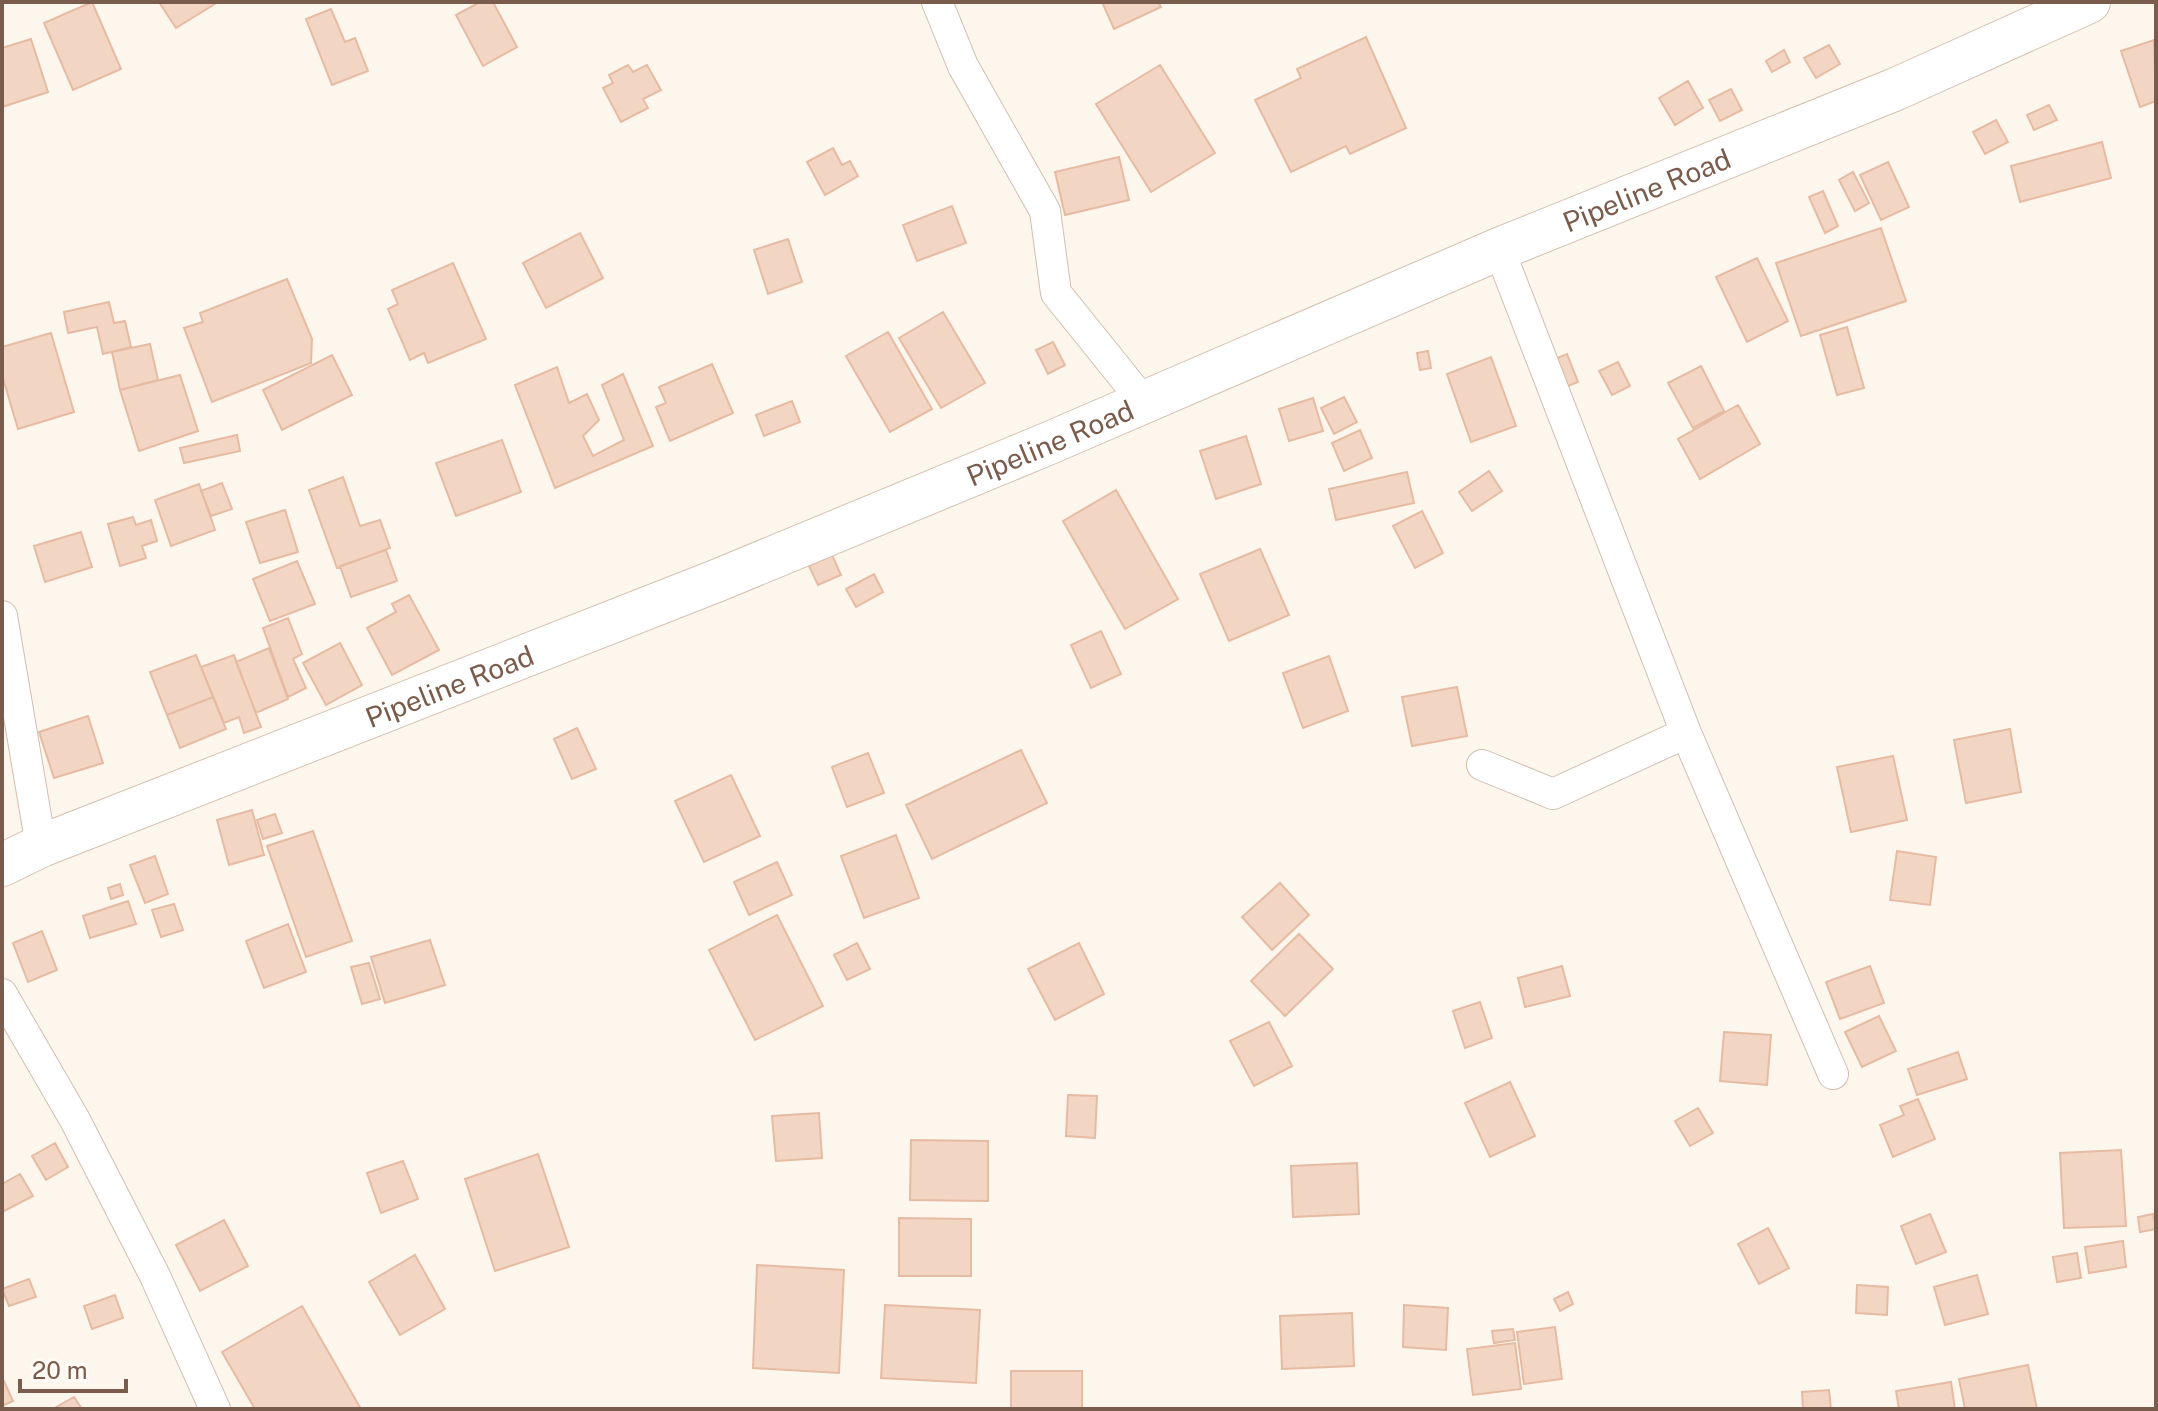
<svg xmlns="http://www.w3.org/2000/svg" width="2158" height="1411" font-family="'Public Sans',sans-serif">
<rect width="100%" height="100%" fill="#fdf6ec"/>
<path fill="#f3d5c3" stroke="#e6bba3" stroke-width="2" d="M92 2 121 69 73 90 44 23Z
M159 2H218L176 28Z
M480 2H493L517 47 483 66 456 15Z
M1102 2H1158L1161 7 1114 29Z
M331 9 345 42 355 38 368 71 332 85 306 19Z
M1366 37 1406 128 1350 154 1346 146 1291 172 1255 100 1301 78 1297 69Z
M31 39 48 92 2 107V48Z
M2154 40 2156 101 2140 107 2121 51Z
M1829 45 1840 64 1816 78 1804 58Z
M1784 50 1790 62 1772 72 1766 61Z
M628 65 633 72 647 65 661 90 643 99 648 108 621 122 603 88 613 83 609 75Z
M1160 65 1215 153 1151 192 1096 104Z
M1688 81 1703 108 1675 125 1659 98Z
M1731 89 1742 110 1720 121 1709 100Z
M2049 105 2057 120 2034 130 2027 115Z
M1996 120 2008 142 1985 154 1973 132Z
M2102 142 2111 178 2020 202 2011 166Z
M833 148 842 165 850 161 858 176 825 195 807 162Z
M1119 157 1129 200 1065 215 1055 172Z
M1888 162 1909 207 1881 220 1860 175Z
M1853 172 1869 203 1855 211 1839 180Z
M1823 191 1838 226 1825 233 1809 197Z
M952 206 966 243 917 261 903 225Z
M1881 228 1906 301 1801 336 1776 263Z
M580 233 603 278 546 308 523 263Z
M788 239 802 282 768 294 754 250Z
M1757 258 1788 321 1747 342 1716 277Z
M453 263 486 339 428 363 424 353 410 360 388 309 398 304 392 290Z
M287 279 312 339 311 363 212 402 184 328 203 322 200 313Z
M109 302 114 323 125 321 131 347 103 354 97 327 68 333 64 312Z
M943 312 985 383 941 408 899 338Z
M1847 327 1864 388 1837 395 1820 335Z
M888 332 932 409 890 432 846 356Z
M51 333 74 412 18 429 2 375V347Z
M1053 342 1065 365 1048 374 1036 350Z
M150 344 158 380 120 390 112 352Z
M1428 351 1431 368 1420 370 1417 353Z
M1567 354 1578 382 1553 392 1543 364Z
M332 355 352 395 282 430 263 390Z
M1491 357 1516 426 1471 442 1447 374Z
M1618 362 1630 386 1612 395 1599 371Z
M712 364 733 413 670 441 656 407 666 403 659 387Z
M1701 366 1724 411 1693 428 1668 383Z
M557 367 569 403 587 394 599 420 583 436 593 456 624 440 602 385 623 374 653 446 555 488 515 385Z
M180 375 198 431 139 451 120 390Z
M1344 397 1357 422 1334 434 1321 408Z
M1313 398 1323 431 1289 441 1279 409Z
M792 401 800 422 764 436 756 415Z
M1738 405 1760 444 1700 479 1678 439Z
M1360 430 1372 458 1344 471 1332 443Z
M237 435 240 451 184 463 180 448Z
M1246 436 1261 484 1216 499 1200 451Z
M502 440 521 492 456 516 436 463Z
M1489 471 1502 491 1472 511 1459 492Z
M1407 472 1414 503 1336 520 1329 489Z
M343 477 360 526 380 520 390 548 337 568 309 490Z
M222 483 232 509 211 516 201 491Z
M199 484 215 530 171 546 155 500Z
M1116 490 1178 599 1125 629 1063 521Z
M285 510 298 552 260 563 246 522Z
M1422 511 1443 553 1415 568 1393 526Z
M133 517 136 525 151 520 157 541 142 546 146 558 120 566 108 524Z
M81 532 92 567 45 582 34 546Z
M1260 549 1289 615 1229 641 1200 574Z
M386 550 397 581 351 597 340 566Z
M832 555 841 575 818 585 809 566Z
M297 561 315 604 270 621 253 579Z
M874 574 883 592 856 607 846 589Z
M409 595 439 650 392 675 367 628 396 612 392 604Z
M288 618 302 654 293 659 306 688 288 697 263 628Z
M1101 631 1121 674 1091 688 1071 645Z
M340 643 362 685 326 705 303 663Z
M269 648 288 699 256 713 236 662Z
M196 655 213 697 167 715 150 672Z
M234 655 261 727 244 733 239 717 224 723 201 667Z
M1329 656 1348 711 1303 728 1283 673Z
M1457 687 1467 736 1412 746 1402 697Z
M213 697 226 729 180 748 167 715Z
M88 716 103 763 54 778 39 732Z
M577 728 596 769 572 779 554 739Z
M2010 729 2021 792 1966 803 1954 740Z
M1021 750 1047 803 932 859 906 805Z
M868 753 884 793 847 807 832 767Z
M1893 756 1907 820 1851 832 1837 767Z
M731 775 760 836 704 862 675 801Z
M252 810 264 855 229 865 217 820Z
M275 814 282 833 263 839 257 820Z
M313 831 352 941 306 957 267 846Z
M896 835 919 898 864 918 841 856Z
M1897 851 1936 857 1930 905 1890 900Z
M155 856 168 894 145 903 130 865Z
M777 862 792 895 749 915 734 882Z
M1280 883 1309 915 1272 950 1242 917Z
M120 884 123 895 111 899 108 888Z
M128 901 136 924 90 938 83 916Z
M174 904 183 930 161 937 152 910Z
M777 915 823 1006 755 1040 709 950Z
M288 924 306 972 264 988 246 941Z
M42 931 57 970 28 982 13 943Z
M1299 934 1333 969 1285 1016 1251 981Z
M430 940 445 985 385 1003 371 957Z
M857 943 870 969 847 980 834 955Z
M1079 943 1104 994 1055 1020 1028 969Z
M369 963 380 999 362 1004 351 967Z
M1562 966 1570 996 1525 1007 1518 978Z
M1870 966 1884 1003 1840 1019 1826 982Z
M1480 1002 1492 1038 1465 1048 1453 1011Z
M1879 1016 1896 1051 1862 1067 1845 1032Z
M1269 1022 1292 1066 1254 1086 1230 1041Z
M1724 1032 1771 1035 1767 1085 1720 1081Z
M1958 1052 1967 1079 1917 1095 1908 1069Z
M1510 1082 1535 1136 1490 1157 1465 1103Z
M1068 1095 1097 1096 1095 1138 1066 1136Z
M1918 1099 1935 1139 1893 1157 1880 1125 1904 1115 1900 1106Z
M1698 1108 1713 1133 1690 1146 1675 1121Z
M819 1113 822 1158 776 1161 772 1116Z
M911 1140 988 1141V1201L910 1200Z
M55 1143 68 1167 46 1180 32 1156Z
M2121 1150 2126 1226 2064 1228 2060 1153Z
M538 1154 569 1247 495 1271 465 1179Z
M403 1161 418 1199 381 1213 367 1173Z
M1357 1163 1359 1214 1293 1217 1291 1166Z
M20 1174 33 1196 2 1212V1184Z
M1930 1214 1946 1252 1916 1264 1901 1226Z
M2153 1214 2156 1229 2140 1232 2138 1217Z
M899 1218 971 1219V1276H899Z
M224 1220 248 1266 200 1291 176 1245Z
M1768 1228 1789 1268 1759 1284 1738 1244Z
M2123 1241 2126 1267 2089 1273 2085 1247Z
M2077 1253 2081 1278 2057 1282 2053 1257Z
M415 1255 445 1309 400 1335 369 1282Z
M757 1265 844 1270 839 1373 753 1368Z
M1977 1275 1988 1314 1945 1325 1934 1287Z
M29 1279 36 1297 9 1306 2 1289Z
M1857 1285 1888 1287 1887 1315 1856 1313Z
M1568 1292 1573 1304 1560 1311 1554 1299Z
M115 1295 123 1318 92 1329 84 1306Z
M885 1305 980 1310 976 1383 881 1378Z
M1404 1305 1448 1308 1446 1350 1403 1347Z
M302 1306 361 1409H255L222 1352Z
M1352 1313 1354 1366 1282 1369 1280 1316Z
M1555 1327 1562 1379 1524 1384 1517 1332Z
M1513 1329 1515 1340 1494 1343 1492 1331Z
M1515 1343 1521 1389 1473 1395 1467 1349Z
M2028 1365 2037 1409H1965L1959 1379Z
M1011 1371H1082V1409H1011Z
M2 1377 13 1401 2 1406Z
M1951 1382 1955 1409H1899L1896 1391Z
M1829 1390 1831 1409H1803L1802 1392Z
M74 1397 82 1409H53Z"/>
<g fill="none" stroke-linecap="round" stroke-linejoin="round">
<defs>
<path id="street" d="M937 2 963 66 1045 211 1056 293 1143 401
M1499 249 1686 733 1833 1074
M2 616 41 846
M1482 765 1553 794 1686 733
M2 994 75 1120 155 1276 215 1409"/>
<g id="secondary">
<path id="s1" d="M2 865 41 846 716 581 1047 444 1499 249 1896 89 2089 2"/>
</g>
</defs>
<use href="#street" stroke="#d1beb0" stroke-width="32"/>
<use href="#secondary" stroke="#d6c0b0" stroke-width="44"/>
<use href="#street" stroke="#fff" stroke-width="30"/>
<use href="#secondary" stroke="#fff" stroke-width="42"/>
</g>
<g text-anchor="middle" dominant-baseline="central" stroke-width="6" stroke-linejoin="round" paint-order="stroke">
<g font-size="28" fill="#7a5c4d" stroke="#fffaf3">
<text stroke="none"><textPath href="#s1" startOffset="1778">Pipeline Road</textPath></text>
<text stroke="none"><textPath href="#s1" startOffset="1130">Pipeline Road</textPath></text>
<text stroke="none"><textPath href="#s1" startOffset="482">Pipeline Road</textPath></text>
</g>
</g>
<rect width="2158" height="1411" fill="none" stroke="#7a5c4d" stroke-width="8"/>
<path d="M20 1379v12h106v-12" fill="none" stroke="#7a5c4d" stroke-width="4"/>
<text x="32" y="1379" font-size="24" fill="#7a5c4d" stroke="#fffaf3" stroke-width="6" paint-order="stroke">20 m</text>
</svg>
